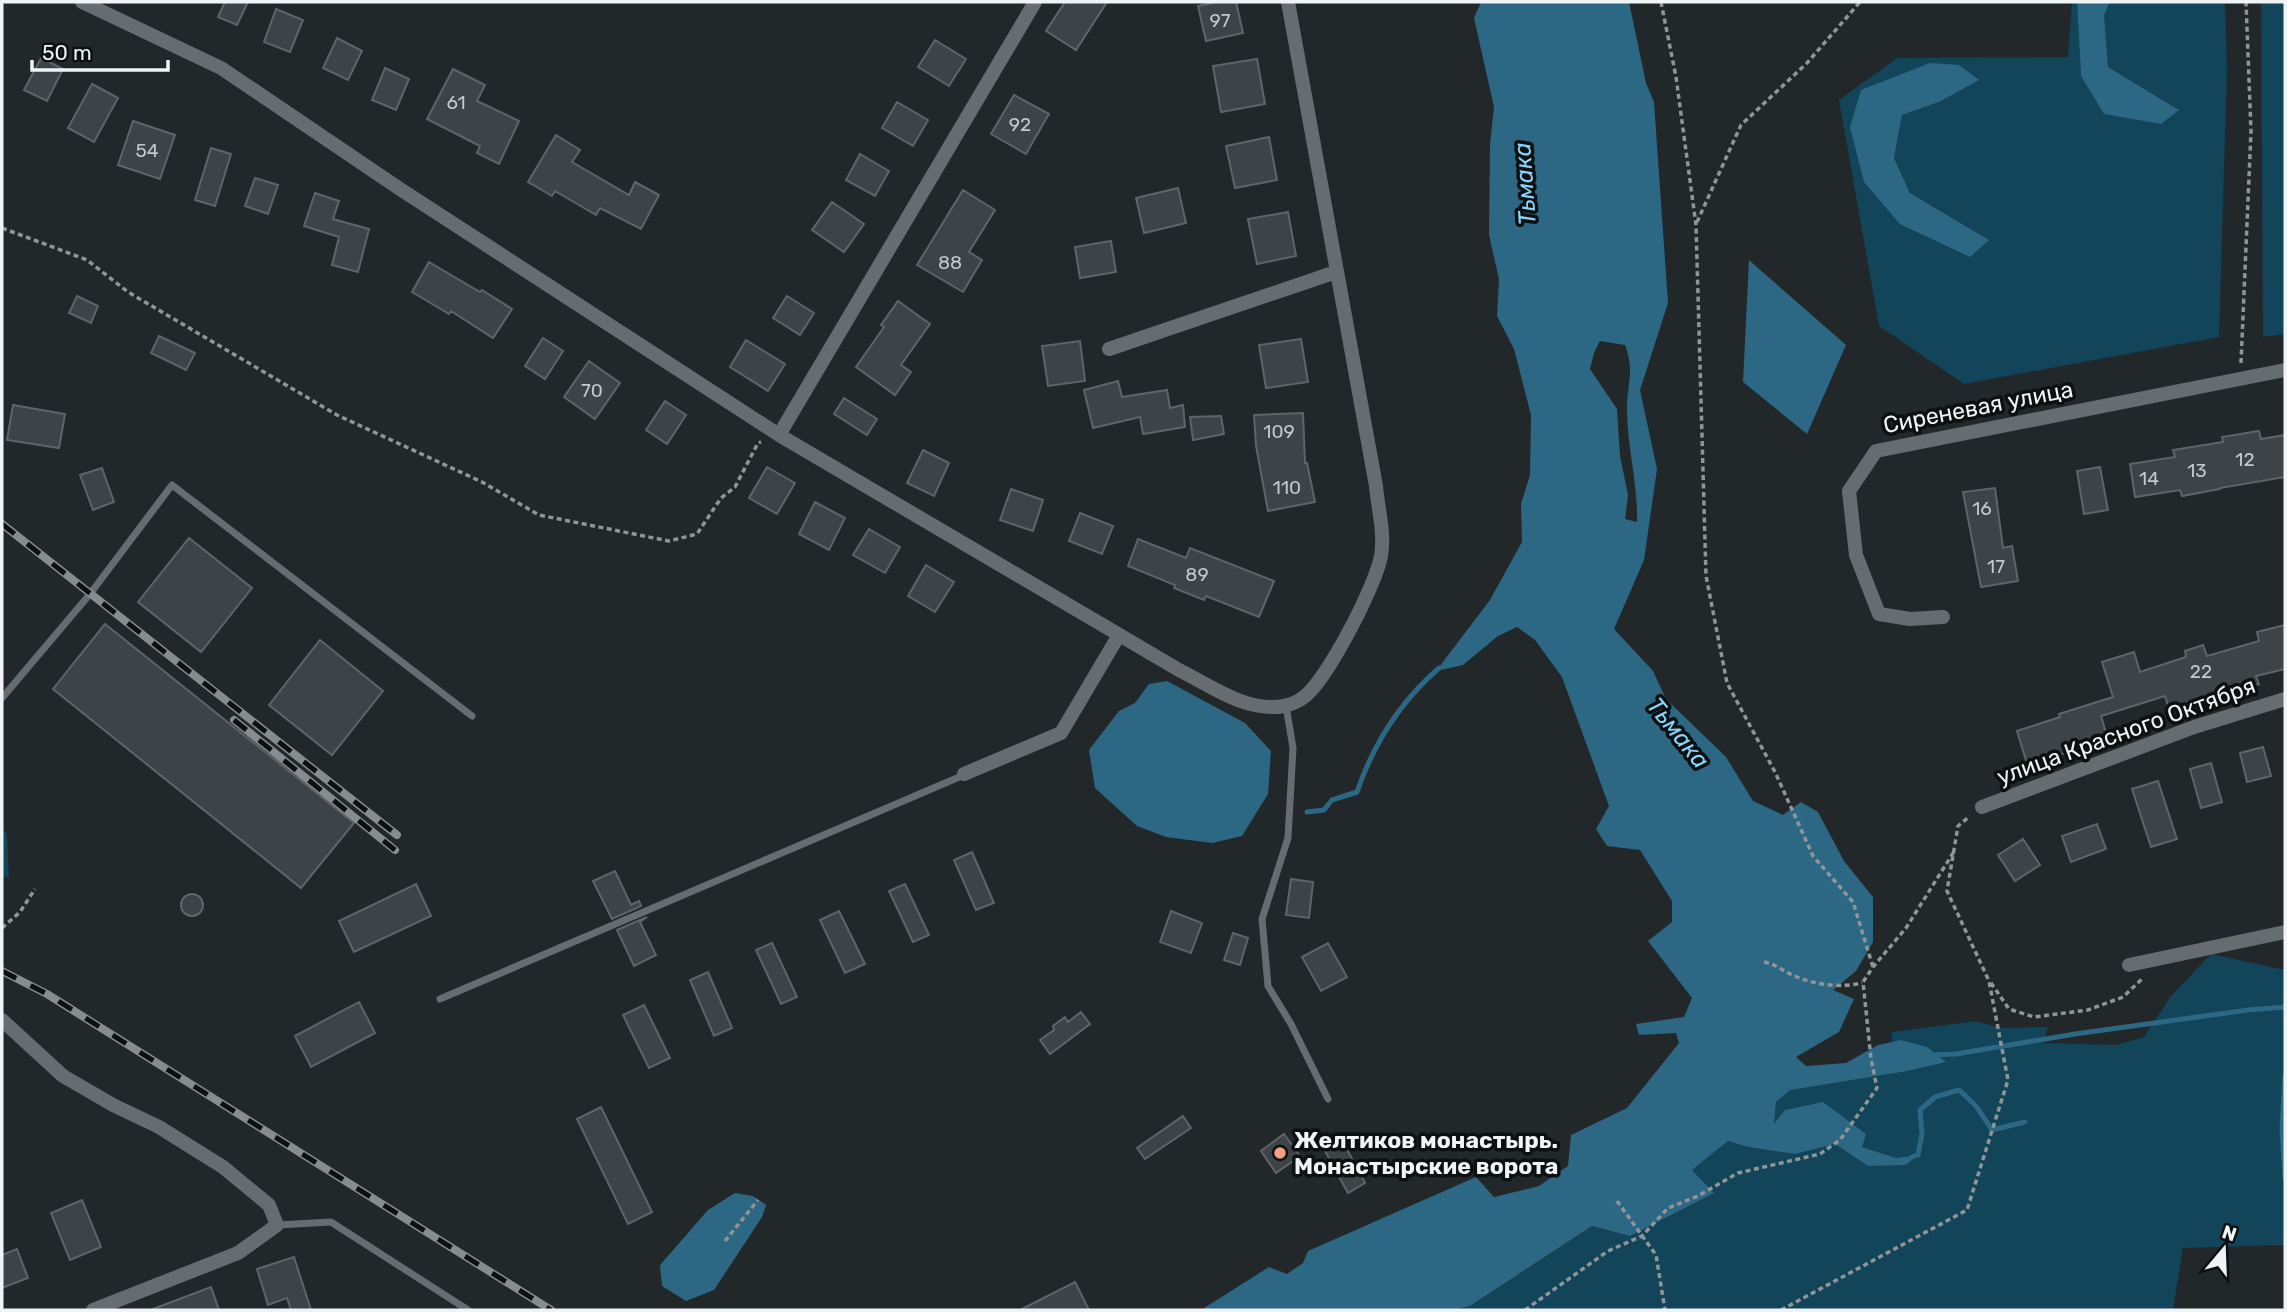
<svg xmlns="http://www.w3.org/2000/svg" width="2287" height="1312" font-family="Rubik,sans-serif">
<rect width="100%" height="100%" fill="#22272a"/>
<path fill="#12445a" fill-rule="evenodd" d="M2072 2H2077L2081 76 2178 109 2108 67 2101 2H2225L2227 69 2219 337 1964 384 1879 326 1839 100 1897 58 2068 57ZM1930 63 1939 102 1902 115 1894 158 1910 193 1989 240 1864 182Z
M2261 2H2285V334L2263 337Z
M2 828 7 834 9 878 2 875Z
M2211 954 2285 970V1245L2183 1248 2173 1310H1453L1470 1306 1592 1226 1630 1236 1713 1193 1692 1170 1728 1141 1748 1147 1795 1154 1835 1144 1868 1165H1906L1917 1155 1896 1158 1862 1147 1773 1125 1776 1102 1789 1090 1892 1062V1032L1976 1021 2001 1028 2048 1027 2043 1043 2116 1045 2144 1037 2171 996Z"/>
<path fill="#2c6884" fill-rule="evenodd" d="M1481 2H1629L1646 83 1654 102 1668 303 1640 390 1657 469 1644 560 1614 629 1653 671 1666 699 1726 757 1753 801 1783 815 1801 802 1818 812 1844 861 1873 897V942L1856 971 1833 990 1854 999 1839 1032 1796 1057 1806 1066 1846 1063 1878 1045 1901 1040 1927 1047 1946 1062 1907 1071 1790 1090 1776 1102 1774 1124 1785 1110 1823 1102 1866 1134 1862 1147 1896 1158 1918 1155 1906 1165 1868 1166 1835 1144 1795 1154 1748 1147 1728 1141 1692 1170 1714 1193 1630 1236 1592 1226 1470 1306 1453 1310H1201L1269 1267 1287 1274 1303 1263 1308 1251 1476 1177 1494 1197 1539 1186 1568 1166 1571 1135 1627 1108 1679 1043 1676 1033 1639 1035 1636 1024 1684 1017 1692 998 1648 941 1672 922V901L1640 850 1607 846 1596 829 1609 806 1562 677 1535 640 1517 627 1498 636 1463 665 1436 671 1490 600 1522 542 1521 504 1530 475 1531 415 1514 349 1497 316 1499 279 1489 235 1490 144 1494 107 1474 18ZM1600 341 1625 345C1635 371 1627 383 1627 409 1627 446 1638 484 1637 522L1625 519 1628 495 1620 456 1617 409 1590 369 1594 353Z
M2077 2H2110L2104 15 2108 67 2179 110 2161 124 2104 114 2081 76Z
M1930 63 1959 65 1979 80 1939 102 1902 115 1894 158 1910 193 1989 240 1970 257 1900 224 1864 182 1850 127 1861 90Z
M1749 260 1846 345 1807 434 1743 382Z
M1167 681 1245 723 1271 751 1268 794 1242 836 1212 843 1166 837 1137 826 1095 788 1089 750 1119 711 1135 703 1149 684Z
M735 1193 753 1196 766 1205 762 1217 714 1290 686 1301 662 1286 660 1265 708 1210Z"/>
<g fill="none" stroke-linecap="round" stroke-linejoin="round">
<path stroke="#2c6884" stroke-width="5" d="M1307 812 1324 810 1332 800 1357 792C1374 742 1400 702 1439 668
M1931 1055 1956 1054 2075 1034 2248 1010 2285 1007
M2285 1076 2282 1129 2285 1178
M1912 1157 1918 1155 1922 1134 1920 1110 1935 1097 1959 1090 1976 1106 1992 1130 2025 1122"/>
</g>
<path fill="#3d4346" stroke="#5e6568" stroke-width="2" d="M225 2H248L237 25 218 17Z
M1065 2H1107L1076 50 1046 31Z
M1217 2H1236L1243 33 1206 41 1198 6Z
M276 9 303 20 290 52 264 42Z
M337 38 362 51 348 80 323 68Z
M935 40 966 59 949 86 918 67Z
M41 58 63 69 47 101 24 90Z
M1257 59 1265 104 1221 112 1213 66Z
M385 68 409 79 396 110 372 100Z
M453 69 485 85 477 101 519 121 499 164 477 153 480 146 427 119Z
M92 84 118 98 94 142 68 128Z
M1014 95 1049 114 1026 154 991 134Z
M897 102 928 120 913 146 882 128Z
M133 121 175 135 160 179 118 165Z
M556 135 580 150 572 162 629 195 635 182 659 195 641 229 600 208 596 215 555 191 552 196 528 182Z
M1269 137 1277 180 1235 188 1226 146Z
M211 148 231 154 215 206 195 200Z
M860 154 889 171 875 196 846 180Z
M255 178 278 185 268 214 245 206Z
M1178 188 1186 223 1144 233 1136 198Z
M963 190 995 210 969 252 982 260 963 292 917 265Z
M315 193 339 201 333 219 369 229 358 272 332 265 339 237 304 226Z
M832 202 864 224 844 252 812 230Z
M1288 212 1296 256 1257 264 1248 219Z
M1111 241 1116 272 1080 278 1075 247Z
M429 262 480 292 482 290 512 309 493 338 451 311 449 314 412 292Z
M77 296 98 306 91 323 69 313Z
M787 296 814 313 800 335 773 318Z
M898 301 930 324 901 365 911 372 895 395 856 367 884 327 881 325Z
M159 336 195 353 186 370 151 353Z
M543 338 563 351 545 379 525 366Z
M1301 339 1308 382 1266 388 1259 345Z
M746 340 785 364 768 391 730 367Z
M1080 341 1085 381 1048 386 1042 346Z
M589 361 620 383 595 419 564 397Z
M1118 381 1122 397 1167 390 1170 408 1183 405 1185 427 1143 434 1140 417 1093 428 1084 390Z
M844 398 877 419 867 435 834 414Z
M665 401 686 415 667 444 646 430Z
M13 405 65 414 59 448 7 440Z
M1303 413 1305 463H1307L1315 502 1268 511 1256 446 1254 415Z
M1221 416 1224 434 1193 440 1190 417Z
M2259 431 2261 439 2285 435V477L2220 488V489L2182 496 2180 490 2135 497 2130 464 2175 457 2173 450 2223 442 2222 437Z
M923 450 949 463 934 496 907 483Z
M767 467 795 483 777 514 749 498Z
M2100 467 2108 510 2084 514 2077 471Z
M102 468 114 502 93 510 80 475Z
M1995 488 2003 548 2012 546 2018 581 1981 587 1963 492Z
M1011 489 1043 500 1033 531 1000 520Z
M815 502 845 518 829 550 799 534Z
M1080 513 1113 526 1102 554 1069 541Z
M869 529 900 547 885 573 853 555Z
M189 538 252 588 201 652 138 602Z
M1138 539 1186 558 1190 548 1274 581 1259 617 1206 596 1204 600 1174 588 1175 585 1128 566Z
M926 565 954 582 935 612 908 596Z
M105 624 354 823 301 888 53 689Z
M2285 625V669L2256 676 2259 684 2228 693 2227 688 2169 709 2165 696 2101 716 2108 740 2055 756 2057 761 2029 770 2017 731 2060 717 2059 714 2113 697 2102 662 2134 652 2140 672 2186 657 2185 651 2203 645 2207 656 2259 641 2257 632Z
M320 640 383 691 332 755 269 705Z
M2263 747 2271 776 2247 782 2240 753Z
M2211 763 2222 802 2201 808 2190 769Z
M2158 781 2177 839 2151 847 2132 789Z
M2097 824 2106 849 2071 862 2062 836Z
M2023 839 2040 865 2015 881 1998 855Z
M972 852 994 903 976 910 954 860Z
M615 871 631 905 639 901 641 906 612 919 593 881Z
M1291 879 1313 882 1309 918 1286 915Z
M416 884 431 916 354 952 339 921Z
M905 884 929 935 913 942 889 891Z
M181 905a11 11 0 1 1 22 0a11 11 0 1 1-22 0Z
M839 911 865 964 845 973 820 920Z
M1171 911 1202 923 1191 953 1160 942Z
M647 917 640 922 656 955 634 966 617 930Z
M1233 933 1248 938 1240 965 1224 960Z
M772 943 797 997 781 1004 756 950Z
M1328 943 1347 977 1321 991 1302 957Z
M708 972 732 1028 714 1036 690 980Z
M359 1002 375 1033 311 1067 295 1036Z
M644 1005 670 1058 649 1068 623 1015Z
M1081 1012 1090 1024 1050 1054 1040 1040 1054 1030 1053 1026 1065 1017 1068 1022Z
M601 1107 652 1212 628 1224 577 1119Z
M1183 1116 1191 1128 1145 1159 1137 1148Z
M1284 1134 1300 1156 1276 1173 1261 1151Z
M1343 1142 1365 1183 1348 1193 1325 1151Z
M82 1200 101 1247 70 1260 51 1213Z
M17 1249 28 1278 2 1288V1255Z
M294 1257 311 1310H291L287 1298 268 1305 257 1269Z
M1075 1282 1089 1310H1020Z
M211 1287 219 1310H153V1309Z"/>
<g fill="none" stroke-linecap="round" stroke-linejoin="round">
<path stroke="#909597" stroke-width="3.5" stroke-dasharray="5 3.5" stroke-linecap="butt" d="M1661 2 1676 77 1696 225 1706 576 1727 683 1775 772 1813 856 1853 902 1873 967
M1697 222 1741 125 1807 63 1860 2
M2 228 87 260 128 292 337 415 482 482 539 515 669 541 697 534 721 498 735 487 758 443 761 442
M2241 363 2251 131 2246 2
M2 928 20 912 35 889
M1764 962C1776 964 1784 972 1795 976 1815 985 1841 988 1862 983
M1991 983 2009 1009 2034 1017 2088 1010 2123 997 2143 978
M1617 1201 1656 1255 1665 1310
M725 1241 758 1200
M1525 1310 1608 1251 1642 1236 1668 1208 1698 1196 1738 1173 1820 1154 1840 1140 1877 1088 1871 1059 1863 982 1873 967 1906 928 1955 850
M1781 1310 1967 1210 2008 1080 1989 981 1947 891 1958 826 1970 816"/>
<path stroke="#666d71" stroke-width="7" d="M2 698 90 594 172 485 472 716
M1286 706 1293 748 1288 838 1262 919 1268 986 1291 1024 1328 1099
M440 999 964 775
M277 1225 331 1222 468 1310"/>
<path stroke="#666d71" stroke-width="14" d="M82 2 221 68 400 189 779 435 1179 670C1211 686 1247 713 1284 706 1290 705 1299 701 1304 697 1327 680 1376 585 1381 556 1385 533 1378 509 1376 486L1288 2
M1109 349 1336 272
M779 435 1035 2
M1943 617 1910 619 1879 614 1856 555 1849 491 1876 451 2285 370
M964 774 1061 733 1119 635
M1982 807 2194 727 2285 699
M2129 965 2285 932
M2 1020 63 1076 113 1105 159 1127 223 1167 269 1205 277 1225 238 1253 93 1310"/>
<defs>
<path id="rail" d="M2 524 397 835
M234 720 395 850
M2 971 47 994 551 1310"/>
</defs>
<use href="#rail" stroke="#888c8f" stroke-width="8"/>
<use href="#rail" stroke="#0d1011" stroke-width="5" stroke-dasharray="16" stroke-linecap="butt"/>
</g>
<circle fill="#f2a081" stroke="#0d1011" stroke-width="2.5" cx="1280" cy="1153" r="7"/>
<g text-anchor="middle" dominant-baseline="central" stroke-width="7" stroke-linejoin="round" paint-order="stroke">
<g font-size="19" fill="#c3c8ca">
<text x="1220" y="20">97</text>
<text x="456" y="102">61</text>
<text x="1020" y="124">92</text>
<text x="147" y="150">54</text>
<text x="950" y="262">88</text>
<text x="592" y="390">70</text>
<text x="1279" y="431">109</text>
<text x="2245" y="459">12</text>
<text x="2197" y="470">13</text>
<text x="2149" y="478">14</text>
<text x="1287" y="487">110</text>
<text x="1982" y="508">16</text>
<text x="1996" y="566">17</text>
<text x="1197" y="574">89</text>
<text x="2201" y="671">22</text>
</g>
<g font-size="23" fill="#f0f4f6" stroke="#0d1011">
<text transform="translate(1978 407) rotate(-11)">Сиреневая улица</text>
<text transform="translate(2126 731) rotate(-20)">улица Красного Октября</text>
</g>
<g font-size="23" font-weight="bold" fill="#f0f4f6" stroke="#0d1011" text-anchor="start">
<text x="1294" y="1140">Желтиков монастырь.<tspan x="1294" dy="26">Монастырские ворота</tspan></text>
</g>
<g font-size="24" font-style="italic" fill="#87d5fc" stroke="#0d1011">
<text transform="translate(1525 184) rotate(-94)">Тьмака</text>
<text transform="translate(1678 733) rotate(51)">Тьмака</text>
</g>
</g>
<rect width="2287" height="1312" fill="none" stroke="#f0f4f6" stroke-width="7"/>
<g transform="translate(2224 1249) rotate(19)" stroke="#0d1011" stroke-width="5" paint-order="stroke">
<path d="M0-5L12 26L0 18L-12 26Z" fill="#f0f4f6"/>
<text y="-10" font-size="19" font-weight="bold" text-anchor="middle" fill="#f0f4f6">N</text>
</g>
<path d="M32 60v10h136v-10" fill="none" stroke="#f0f4f6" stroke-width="3.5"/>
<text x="42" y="60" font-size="21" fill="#f0f4f6" stroke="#0d1011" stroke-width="5" paint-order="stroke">50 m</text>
</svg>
